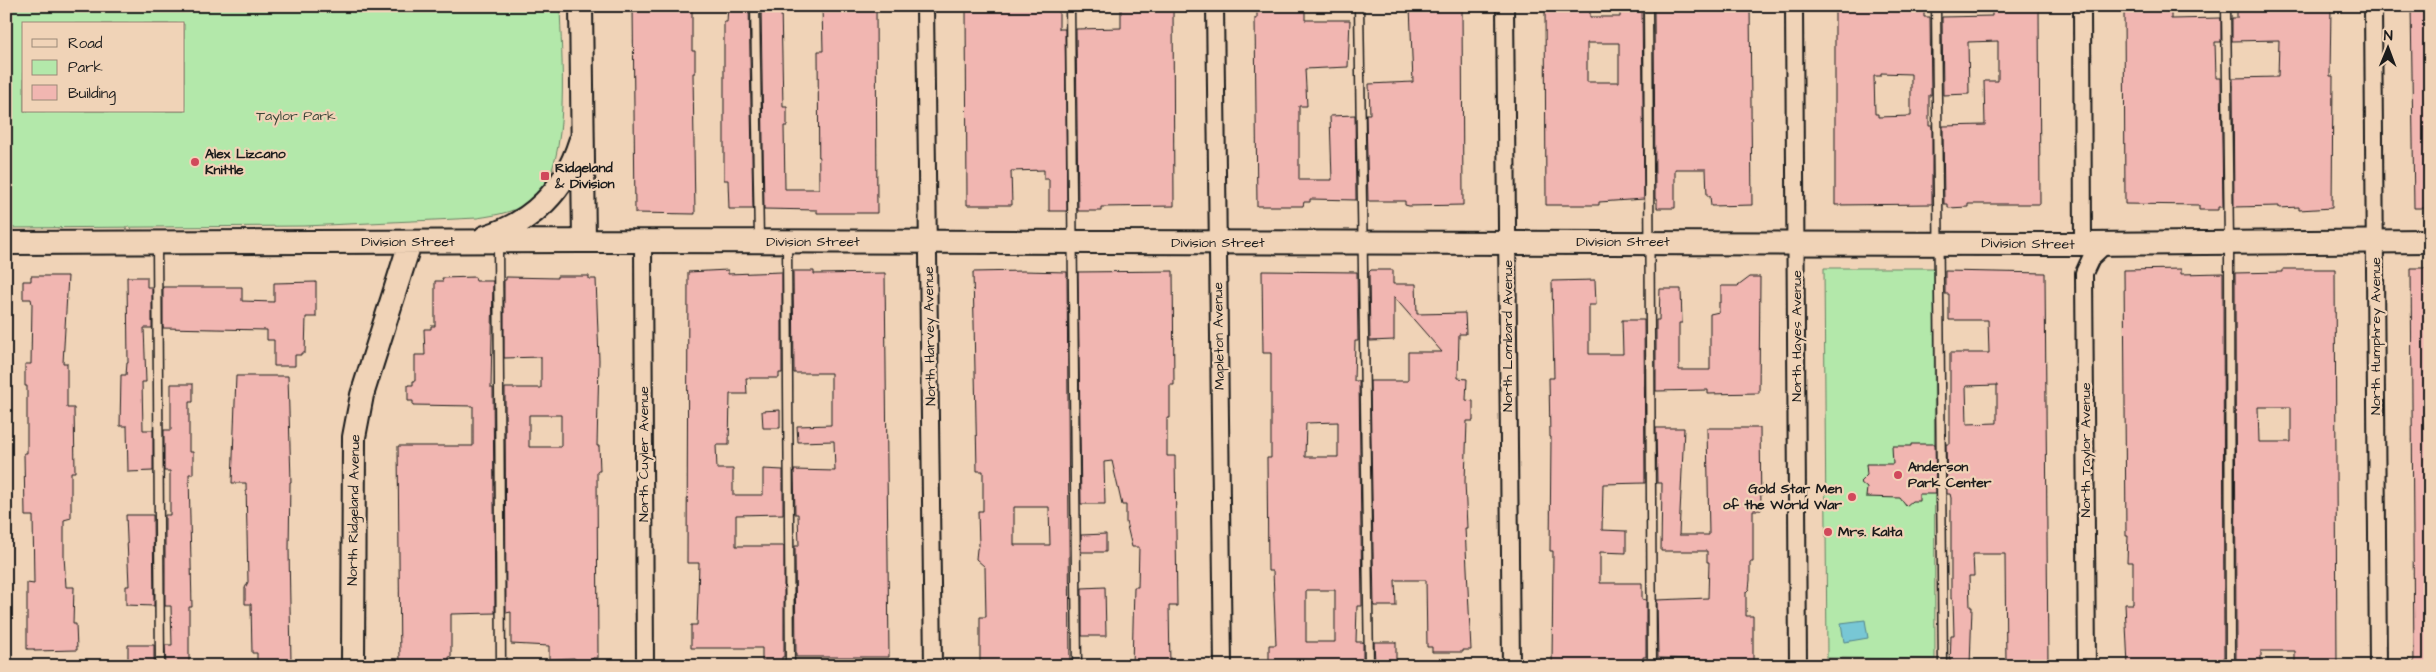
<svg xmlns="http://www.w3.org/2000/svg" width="2436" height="672" font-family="'Architects Daughter',sans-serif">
<rect width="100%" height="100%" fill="#f0d3b7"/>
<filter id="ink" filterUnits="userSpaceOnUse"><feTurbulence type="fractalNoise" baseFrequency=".02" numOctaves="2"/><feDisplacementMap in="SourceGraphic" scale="10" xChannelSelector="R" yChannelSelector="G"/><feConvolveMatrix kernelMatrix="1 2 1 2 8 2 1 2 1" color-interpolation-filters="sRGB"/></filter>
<g filter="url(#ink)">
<path fill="#b3e8aa" stroke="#688263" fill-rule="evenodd" d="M6 6H560C561 55 572 160 537 196 521 211 498 215 477 218L305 226 6 228ZM24 24H184V111H24Z
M1824 268H1934L1935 659 1827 658Z"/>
<path fill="#78c7d5" stroke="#53838b" d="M1865 620 1868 638 1844 642 1841 623Z"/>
<path fill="#f1b6b1" stroke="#1c1c1c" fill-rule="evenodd" d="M633 6H692V51H695V73H693L695 214 635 213Z
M728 6H749L753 209H729L728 180H724V22H727Z
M761 6H781L783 107H787V126H784L785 189H819L818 51H823L822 6H876L877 213H817V210L764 209Z
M966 6H1059V29H1065L1067 211H1049V179H1044V170L1011 171 1012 205H967Z
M1121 6H1173L1174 206 1101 207V211H1078L1076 29 1121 28Z
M1257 6H1305V20H1350L1348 67 1305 69 1307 106H1299V180H1332L1330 116 1355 115 1356 200 1310 199V202H1304L1303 206H1257L1255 18H1257Z
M1410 6H1462L1463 205 1409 206 1405 205V201H1368L1366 114H1370L1369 84 1413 82Z
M1545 6H1590V17H1620V6H1642L1644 199 1599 202V205H1546ZM1587 43H1619V82H1587Z
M1654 6H1750L1752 205 1711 206 1710 196H1707L1706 169H1675V208H1657V199H1655Z
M1835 6H1924V17H1930L1931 95H1929V126H1932V204L1835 205ZM1881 73 1911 74V116L1878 117V114H1875L1874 76H1881Z
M1992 6H2039L2040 204H1968V207L1948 208V204H1944L1943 126 1985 125 1984 81H1998V41L1968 42 1969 94 1943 95 1942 17 1992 16Z
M2124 6H2171V19L2221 18V42H2215L2216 78H2221L2223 207H2218V210H2199V205L2125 204Z
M2237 6H2331L2330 76H2333L2332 208 2299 210V207L2279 208V206L2234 207 2233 78 2278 77 2279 40 2232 41V18H2237Z
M2411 6H2430V208H2414Z
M2411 268H2430V666H2414Z
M2181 269V274L2223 273 2224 666H2128L2125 604H2133V562H2127L2128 536H2126L2124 270Z
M2283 269H2335L2337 666H2295V651H2261V666H2236L2235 273 2283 272ZM2258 407H2291V442H2259Z
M728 270V274L782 272V373H779V378H746L747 394H730L729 445H716L717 469H733V495H763V469L783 470V514L736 515V546H784V657H782V661H762V648H691V625H697L699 563H687L688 272Z
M1371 270H1393V284H1416L1417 314 1465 313 1466 334H1459L1458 378 1467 379 1466 400 1473 401V421H1467L1465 481 1467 528H1465L1471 650H1463V652H1432V647H1427L1426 580H1395L1396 606H1374L1370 381H1408V352H1442L1394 297V340L1370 341 1369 272Z
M793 271H814V274L885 273 889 657H796L795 546H799L798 514H795L794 470 835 471 834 441 798 442 797 426 831 425V373H794Z
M1023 271 1067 272 1070 666H980V617H986L985 567 976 559 977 549 979 546 978 511H983V471H977L973 272ZM1014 507H1049L1050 545H1014Z
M1173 271 1174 385H1170V418H1167V456H1175L1177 606H1169L1170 666H1132L1134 587H1138L1139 547H1132L1126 522V505H1122L1112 461 1104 462 1105 504H1081L1078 272Z
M1262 271 1357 272 1358 341H1355L1354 381H1359L1362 606H1357L1356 642H1363V662L1321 663V666H1276V661H1269V645H1276L1273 571H1268L1267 458H1271V353H1263ZM1338 422V457H1305L1306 423ZM1306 590H1335V642H1306Z
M1945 271 2045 273 2048 666H2006L2005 554H1973L1974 576H1969L1970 607H1972L1970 666H1950L1951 635H1954L1953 599H1951V498L1950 494H1947L1946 444H1950V353H1989L1988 320H1949V294H1945ZM1997 385V423L1967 424 1966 386Z
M31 276H68L63 363H67V408H74L75 472H71V518L64 520V556L66 587H74L73 624H76L77 650 34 651V649H27V583L34 584 33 516H25L24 453H27V386H25V364H31L32 304 31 299H23V281H31Z
M557 276H589V279H596L599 360 597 446H599L600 471H597L598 658H593L589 662 580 663 574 658 549 659V646L511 644V612L506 613 505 388H541V357L504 358V280H506V277L557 278ZM529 415H561V447H529Z
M127 277H147V287H152V328H144L146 382H142L143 430H153V471L128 472 127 426H120L121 375H126L127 363H128Z
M475 277 476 281H493L491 388H493L495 613 451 614V657H449V666H400L398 446H473V406L413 405V401H408V385H413V381H415V355H425L424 329H431V326H435V281H443L442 278Z
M1750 277H1760L1759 393 1708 394V390L1656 391V320H1659L1660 289H1681L1682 323H1679V370H1710V314L1719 312V302H1721V286H1738Z
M1595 280 1596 305H1589V354H1623L1622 320H1644L1645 483 1603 484 1602 530 1626 531V553L1600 552V583H1642V599L1646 600V657H1643V666H1552L1553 551H1550L1551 437H1550L1549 378H1554L1552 281Z
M316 282V317H306L305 353H301V355H295V366H274V340H267V330L163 328V287H242V301L274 302V283Z
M236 376H288L291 482H290L289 549 291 662H257V653H252L251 604H245V588L248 582 246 483H232Z
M171 384H193V402H189V452H193V474H189L192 607H189V665H166L165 645H172L171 606H165V515H170V471H164V430H171Z
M780 410V428H763L762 411Z
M1656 428H1684L1679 535H1709L1707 428H1760L1761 510H1753V562H1750V580L1749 589 1746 592V616H1753V666H1700V659L1658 658 1657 600 1708 598 1709 562H1707V551H1661L1662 483H1657Z
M1911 444H1935L1936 494H1919V501H1912L1906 506 1900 498 1866 497 1867 488 1860 482 1867 475 1866 464H1893L1892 446H1911Z
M126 515H153L154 606 126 605V586H129Z
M1106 534V552H1081V535Z
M1105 587 1106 636H1082V588Z
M1374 642H1396V666H1380V662H1375Z
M128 645H154V664L128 665Z"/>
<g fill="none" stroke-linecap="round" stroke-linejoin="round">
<defs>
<path id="lane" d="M755 6 759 240
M1070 6 1077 666
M1359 6 1369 666
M1648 6 1652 666
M1936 6 1943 666
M2226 6 2229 243 2230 666
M498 243 501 666
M787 243 790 666
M157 245 160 666"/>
<path id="street" d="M925 6 933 666
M1215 6 1223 666
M1505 6 1511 666
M1794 6 1798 666
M2082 6 2083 244
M2373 6 2378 666
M643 241 645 666
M2087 666 2084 273 2091 258 2106 244"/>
<path id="secondary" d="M581 6 584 241
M485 237C532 223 565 190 580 142
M6 243 584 241 2083 244 2430 241
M353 666 354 437 362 395 410 243"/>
</defs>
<use href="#lane" stroke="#1c1c1c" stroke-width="11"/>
<use href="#street" stroke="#1c1c1c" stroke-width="20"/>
<use href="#secondary" stroke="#1c1c1c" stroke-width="26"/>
<use href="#lane" stroke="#f0d3b7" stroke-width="8"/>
<use href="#street" stroke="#f0d3b7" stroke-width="16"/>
<use href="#secondary" stroke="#f0d3b7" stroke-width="22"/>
</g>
</g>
<g fill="#d1495b" stroke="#f0d3b7" stroke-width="2">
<circle cx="195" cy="162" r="5"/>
<rect x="540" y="171" width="10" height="10" rx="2.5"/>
<circle cx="1898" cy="475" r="5"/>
<circle cx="1852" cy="497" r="5"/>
<circle cx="1828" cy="532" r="5"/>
</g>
<g text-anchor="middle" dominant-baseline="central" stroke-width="4.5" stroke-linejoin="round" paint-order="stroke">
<g font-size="14" fill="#3a4538" stroke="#f0d3b7">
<text x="296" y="116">Taylor Park</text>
</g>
<g font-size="14" font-weight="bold" fill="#1c1c1c" stroke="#f0d3b7" text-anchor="start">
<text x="205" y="154">Alex Lizcano<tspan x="205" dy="16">Knittle</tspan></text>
<text x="555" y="168">Ridgeland<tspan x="555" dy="16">&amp; Division</tspan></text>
<text x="1908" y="467">Anderson<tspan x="1908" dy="16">Park Center</tspan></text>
<text x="1842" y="489" text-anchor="end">Gold Star Men<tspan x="1842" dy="16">of the World War</tspan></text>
<text x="1838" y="532">Mrs. Kalta</text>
</g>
<g font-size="14" fill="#1c1c1c" stroke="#f0d3b7">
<text x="408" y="242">Division Street</text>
<text x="813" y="242">Division Street</text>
<text x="1623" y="242">Division Street</text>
<text x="1218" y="243">Division Street</text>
<text transform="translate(2028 244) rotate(1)">Division Street</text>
<text transform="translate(930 336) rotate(-91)">North Harvey Avenue</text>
<text transform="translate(1219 336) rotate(-91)">Mapleton Avenue</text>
<text transform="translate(1508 336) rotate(-90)">North Lombard Avenue</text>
<text transform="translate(1797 336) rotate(-90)">North Hayes Avenue</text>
<text transform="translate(2376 336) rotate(-90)">North Humphrey Avenue</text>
<text transform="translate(2086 450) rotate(-90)">North Taylor Avenue</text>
<text transform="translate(644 454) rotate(-90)">North Cuyler Avenue</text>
<text transform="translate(354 510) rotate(-89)">North Ridgeland Avenue</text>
</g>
</g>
<rect width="2436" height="672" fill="none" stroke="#f0d3b7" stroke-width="25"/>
<rect x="12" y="12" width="2411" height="647" fill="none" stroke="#1c1c1c" stroke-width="2" filter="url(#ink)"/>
<rect x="22" y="22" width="162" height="90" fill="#f0d3b7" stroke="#9b8a79"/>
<rect x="32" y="39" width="25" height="8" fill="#f0d3b7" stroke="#9b8a79"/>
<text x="68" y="48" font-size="15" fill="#1c1c1c">Road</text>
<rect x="32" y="60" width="25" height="15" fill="#b3e8aa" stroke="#9b8a79"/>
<text x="68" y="72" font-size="15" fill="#1c1c1c">Park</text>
<rect x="32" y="85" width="25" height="15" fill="#f1b6b1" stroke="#9b8a79"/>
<text x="68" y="98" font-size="15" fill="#1c1c1c">Building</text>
<g transform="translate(2388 48) rotate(1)" stroke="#f0d3b7" stroke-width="4" paint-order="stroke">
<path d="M0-4L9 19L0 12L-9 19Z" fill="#1c1c1c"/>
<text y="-8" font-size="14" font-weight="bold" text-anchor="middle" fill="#1c1c1c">N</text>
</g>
</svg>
